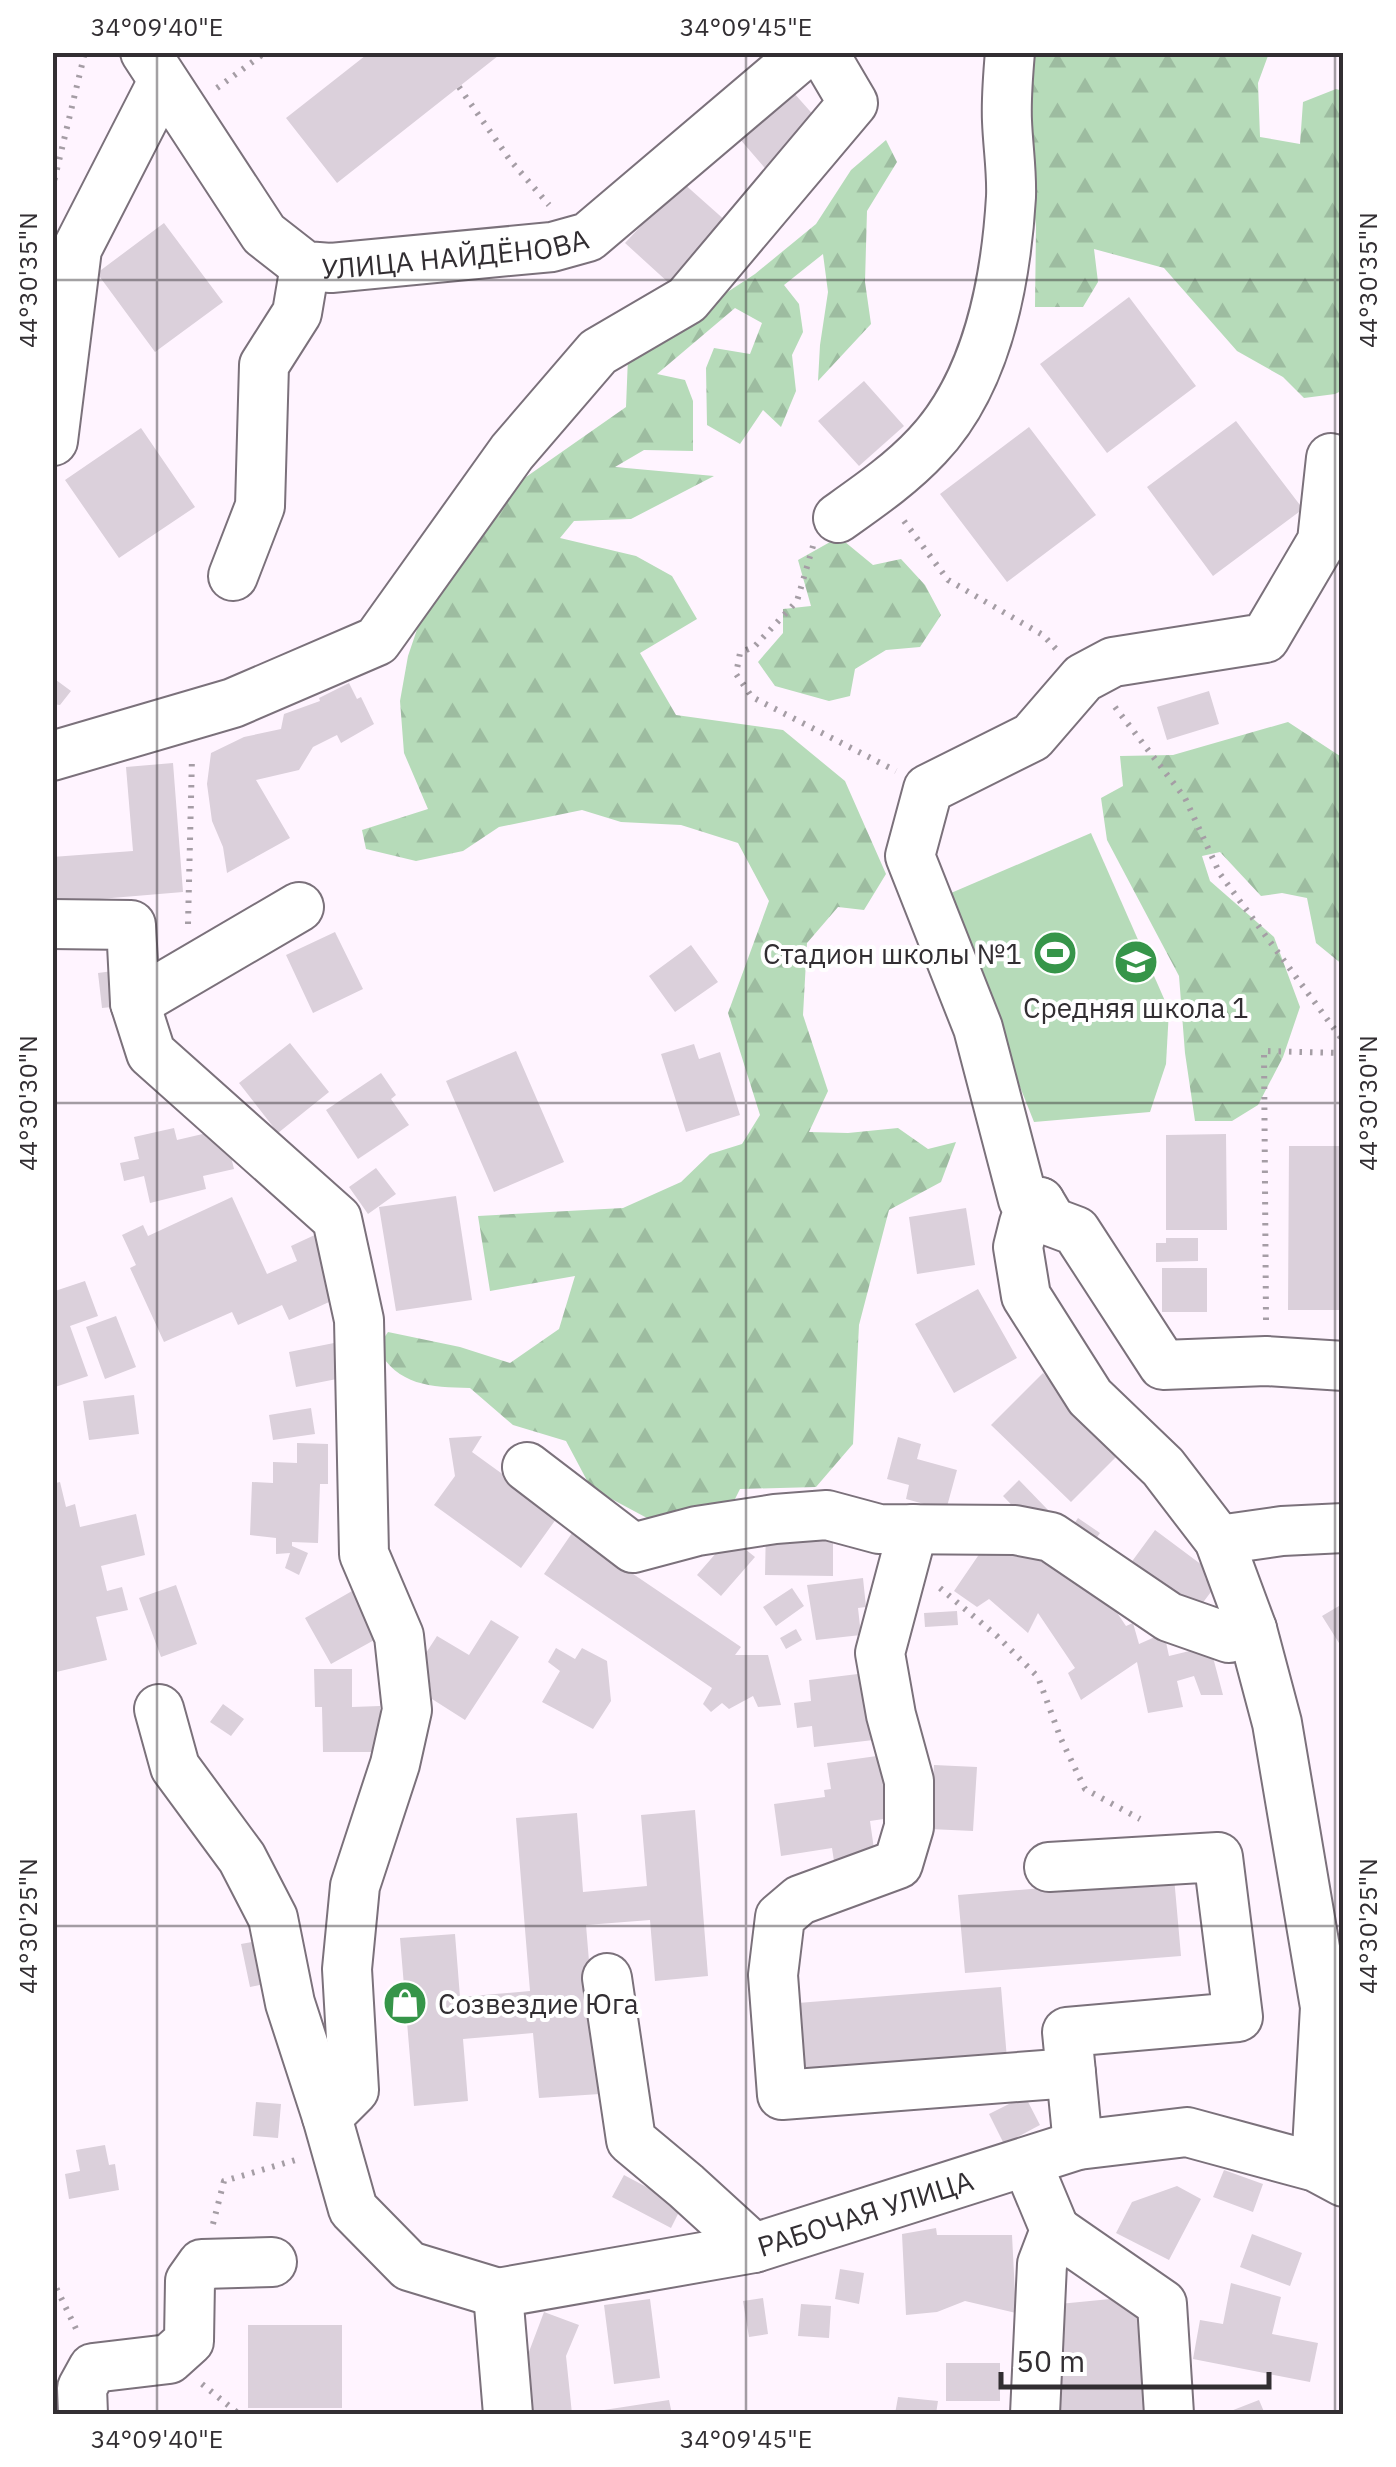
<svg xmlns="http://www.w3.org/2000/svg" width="1396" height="2467" font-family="'IBM Plex Sans',sans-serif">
<defs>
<pattern id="forest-firs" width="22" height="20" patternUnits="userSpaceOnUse" patternTransform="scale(2.5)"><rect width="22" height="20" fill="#b6dbb9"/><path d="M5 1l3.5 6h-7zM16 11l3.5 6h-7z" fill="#9dbca0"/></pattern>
</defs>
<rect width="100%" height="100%" fill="#fff4ff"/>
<path fill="url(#forest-firs)" d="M1027 52 1269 53 1258 83 1260 137 1300 144 1303 102 1336 89 1343 91V390L1335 394 1304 398 1283 377 1237 351 1164 268 1094 249 1098 282 1083 307H1035L1036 227 1024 113Z
M886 140 897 162 867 211 865 282 871 324 818 381 820 345 828 292 823 254 784 285 799 304 803 332 792 355 796 391 781 427 763 410 740 444 707 425 706 368 714 348 750 354 762 323 735 308 657 374 685 380 693 401V451L644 450 615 467 714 476 631 519 574 521 560 538 636 556 672 576 697 619 640 653 676 715 783 730 845 781 886 874 864 910 838 907 807 943 803 1015 828 1091 809 1132 848 1133 898 1128 928 1149 956 1142 941 1182 889 1210 859 1325 853 1444 816 1487 740 1489 728 1513 647 1518 591 1488 566 1441 513 1425 470 1388C430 1387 398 1386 377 1348L388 1332 460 1347 510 1363 559 1329 575 1276 490 1291 478 1216 623 1208 681 1182 710 1154 742 1144 760 1115 728 1013 769 901 738 843 681 825 621 822 582 810 499 827 463 851 416 861 366 849 362 830 428 809 404 753 400 701 408 656 428 597 516 484 626 407 628 357 755 274 816 224 851 170Z
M839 537 873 565 901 559 925 585 941 615 920 647 886 650 855 669 850 696 829 701 775 686 758 662 783 633V609L811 606 798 560Z
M1288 722 1343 758V965L1316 943 1307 898 1282 893 1261 896 1220 852 1202 856 1210 881 1274 937 1300 1007 1283 1057 1258 1105 1232 1121H1195L1185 1053 1179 976 1107 840 1101 798 1123 786 1120 756 1173 755Z"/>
<path fill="#b6dbb9" d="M1091 833 1169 1010 1166 1064 1150 1112 1034 1122 944 896Z"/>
<path fill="#dbd0db" d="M370 52H503L337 183 286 118Z
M793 92 825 128 770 174 739 138Z
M682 182 727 222 670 284 625 243Z
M164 223 223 302 155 352 97 273Z
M1129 297 1196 386 1107 453 1040 364Z
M864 381 904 426 859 466 818 421Z
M1236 421 1303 509 1213 576 1147 487Z
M1029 427 1096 515 1007 582 940 494Z
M141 428 195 507 119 558 65 480Z
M52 677 71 691 60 705 52 704Z
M349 683 357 699 361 697 374 724 341 743 337 735 313 747 299 770 256 780 290 838 227 873 223 847 212 821 207 784 211 753 244 737 281 729 284 714 320 701 319 698Z
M1209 691 1219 724 1167 740 1157 707Z
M173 763 183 892 52 903V857L133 851 126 767Z
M335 932 363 989 313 1013 286 955Z
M691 945 718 982 675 1012 649 976Z
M128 969 132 1005 102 1008 98 973Z
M290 1043 329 1092 278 1133 239 1083Z
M694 1044 699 1059 720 1052 740 1115 686 1132 661 1054Z
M516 1051 564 1162 494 1192 446 1081Z
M381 1073 396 1095 391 1099 409 1125 358 1159 326 1110Z
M174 1128 177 1140 224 1129 234 1169 203 1176 206 1189 150 1203 144 1176 124 1181 120 1163 139 1159 134 1137Z
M1226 1134 1227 1230H1166V1135Z
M1289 1146H1344V1310H1288Z
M376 1168 396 1194 368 1214 349 1187Z
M456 1196 472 1300 396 1311 379 1207Z
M232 1197 267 1274 297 1261 291 1246 319 1233 347 1294 289 1320 282 1305 238 1325 232 1312 164 1342 130 1268 136 1265 122 1235 143 1225 148 1236Z
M966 1208 975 1265 917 1274 909 1217Z
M1166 1238H1198V1261L1156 1262V1243H1166Z
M1162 1268H1207V1312H1162Z
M85 1281 98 1316 70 1326 88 1376 52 1388V1292Z
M978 1289 1017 1358 954 1393 915 1324Z
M116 1316 136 1367 105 1379 86 1327Z
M339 1342 347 1377 296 1387 289 1352Z
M1043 1373 1122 1451 1071 1502 991 1425Z
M134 1395 139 1434 89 1440 83 1401Z
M311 1408 315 1434 273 1440 269 1415Z
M482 1436 472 1452 559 1515 521 1568 434 1505 455 1476 449 1438Z
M898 1437 921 1444 917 1459 957 1470 946 1510 906 1499 909 1485 887 1479Z
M297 1443 328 1444V1484H320L318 1543 292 1542V1546L308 1553 299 1575 285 1568 290 1553 276 1554V1538L250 1535 252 1482 273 1483V1462L297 1463Z
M1019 1480 1048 1510 1032 1526 1003 1496Z
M60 1482 66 1507 75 1504 80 1527 136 1514 145 1555 101 1566 107 1591 122 1587 128 1610 96 1617 107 1660 52 1673V1484Z
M583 1517 608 1557 741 1647 735 1655H768L781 1705 758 1707 753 1696 729 1709 722 1703 711 1712 703 1704 712 1688 544 1574Z
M1078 1518 1100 1533 1085 1555 1063 1540Z
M766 1525H833V1576L765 1575Z
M1155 1530 1210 1571 1205 1578 1216 1585 1199 1608 1171 1588 1168 1594 1122 1575Z
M993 1534 1026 1557 1045 1540 1097 1583 1126 1626 1133 1623 1139 1644 1164 1633 1169 1656 1210 1646 1223 1695H1201L1194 1676 1177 1681 1183 1707 1148 1713 1137 1662 1081 1700 1068 1673 1075 1668 1038 1613 1028 1633 989 1599 977 1607 954 1591Z
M730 1537 755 1557 721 1596 697 1575Z
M863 1578 866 1607 858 1608 861 1635 816 1640 807 1585Z
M176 1585 197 1644 161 1657 139 1598Z
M359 1587 385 1634 331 1664 305 1618Z
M792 1588 804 1606 776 1626 763 1607Z
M1344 1603V1651L1322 1616Z
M957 1611 958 1625 925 1627 924 1613Z
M491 1620 519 1637 465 1720 432 1699 426 1653 437 1636 469 1655Z
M796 1629 802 1640 786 1649 780 1638Z
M556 1648 575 1659 582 1648 607 1661 611 1701 593 1729 542 1702 560 1671 548 1662Z
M314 1669H352V1707L380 1706V1752H323L322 1707H315Z
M874 1672 882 1739 814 1747 812 1726 797 1728 794 1703 811 1701 809 1680Z
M223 1704 244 1719 231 1736 210 1722Z
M884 1755 904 1816 870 1821 876 1863 835 1868 832 1848 781 1856 774 1804 825 1797 824 1790 831 1789 827 1763Z
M934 1765 977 1767 973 1831 930 1829Z
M695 1810 708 1976 655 1981 650 1920 586 1925 600 2094 539 2098 533 2033 463 2039 468 2101 414 2106 400 1938 455 1934 460 1997 530 1991 516 1818 577 1813 583 1892 647 1886 641 1815Z
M1174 1877 1181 1956 965 1973 958 1895Z
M269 1939 278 1981 250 1987 241 1944Z
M1001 1987 1007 2059 791 2076 785 2004Z
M1025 2096 1040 2125 1004 2144 989 2114Z
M256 2102 281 2104 278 2138 253 2136Z
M105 2145 109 2165 115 2164 119 2190 69 2199 65 2174 80 2171 76 2150Z
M1224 2170 1263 2184 1253 2212 1213 2197Z
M624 2175 682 2206 671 2228 612 2197Z
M1177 2186 1201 2199 1169 2260 1116 2233 1132 2202Z
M936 2228 937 2235H1012L1016 2313 965 2301 937 2312 906 2315 902 2234Z
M1252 2234 1302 2253 1290 2286 1240 2267Z
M840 2269 864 2273 859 2304 835 2299Z
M1231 2283 1281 2297 1272 2334 1318 2343 1310 2382 1193 2359 1200 2320 1223 2324Z
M1141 2296 1152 2414H1059L1049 2305Z
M763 2298 768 2334 749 2337 743 2301Z
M650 2299 660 2378 614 2384 604 2305Z
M801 2304 831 2306 829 2338 798 2336Z
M544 2312 579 2325 566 2356 572 2414H528L524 2365Z
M248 2325H342V2408H248Z
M946 2363H1000V2401H946Z
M898 2397 938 2401 936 2414H895Z
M669 2400 672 2414H605L604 2410Z
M1259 2400 1265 2414H1223Z"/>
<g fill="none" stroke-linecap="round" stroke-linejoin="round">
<defs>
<g id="minor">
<path id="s1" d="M145 52 264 234 305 266 331 268 552 247 588 237 806 52"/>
<path d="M53 441 77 249 163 81"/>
<path d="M838 518C869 496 901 474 927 446 987 383 1006 281 1011 197 1012 172 1008 147 1007 121 1006 98 1008 75 1010 52"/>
<path d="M233 576 260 506 264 365 297 313 305 266"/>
<path d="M52 756 233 703 377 641 512 452 598 352 687 300 853 103 823 52"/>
<path d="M299 907 135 1003 151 1053 337 1219 359 1320 364 1554 399 1636 407 1710 395 1764 355 1886 347 1969 354 2090 327 2117 353 2209 409 2266 498 2293"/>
<path d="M52 924 131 925 135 1003"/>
<path d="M1040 1202 1023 1200 978 1028 910 856 928 789 1032 737 1083 678 1113 662 1265 638 1322 541 1331 458"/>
<path d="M527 1467 633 1548 697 1531 775 1519 827 1515 879 1529 1015 1530 1051 1537 1169 1617 1229 1638 1252 1629"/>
<path d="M913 1529 880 1653 891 1715 909 1781V1827L898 1864 800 1900 780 1917 773 1975 782 2095 1071 2073"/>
<path d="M1219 1540 1282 1531 1344 1528"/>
<path d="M159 1709 175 1767 242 1858 273 1918 290 2003 327 2117"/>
<path d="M1049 1867 1218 1857 1238 2017 1067 2032 1078 2145"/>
<path d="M607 1978 631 2140 686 2186 754 2248"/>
<path d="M1027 2163 1055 2230 1042 2264 1035 2414"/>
<path d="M1316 2167 1325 2007 1277 1723 1252 1629 1219 1540 1163 1467 1090 1397 1026 1296 1018 1247 1024 1223 1040 1202 1052 1222 1076 1231 1163 1365 1266 1361 1344 1366"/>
<path d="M1055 2230 1162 2304 1169 2414"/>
<path d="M83 2414 82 2388 93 2368 169 2359 189 2341 190 2281 202 2264 272 2262"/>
<path id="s2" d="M508 2414 498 2293 754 2248 1078 2145 1187 2132 1316 2167 1344 2182"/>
</g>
</defs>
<use href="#minor" stroke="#7b717b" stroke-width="52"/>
<path stroke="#a59da5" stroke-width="6" stroke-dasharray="2.5 8" stroke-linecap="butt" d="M459 87 510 160 549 205
M217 88 266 52
M52 190 85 52
M904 521 948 580 1043 635 1056 649
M813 546 797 601 755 646 740 653 736 674 752 697 896 771
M1115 707 1185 798 1220 874 1344 1042
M188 924 192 757
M1266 1320 1264 1051 1344 1053
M940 1588 997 1636 1038 1677 1061 1739 1085 1789 1140 1819
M213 2224 224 2181 299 2159
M52 2279 79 2335
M202 2384 239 2414"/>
<use href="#minor" stroke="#fff" stroke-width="48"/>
</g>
<path fill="none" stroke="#322e32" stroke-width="2.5" stroke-opacity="0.45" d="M157 52V2414M746 52V2414M1335 52V2414M52 280H1344M52 1103H1344M52 1926H1344"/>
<defs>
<symbol id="stadium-disc" viewBox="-11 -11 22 22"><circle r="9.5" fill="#369549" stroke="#fff"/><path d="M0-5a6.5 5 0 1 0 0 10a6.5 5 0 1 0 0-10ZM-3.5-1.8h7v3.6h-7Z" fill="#fff"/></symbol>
<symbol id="school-disc" viewBox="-11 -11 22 22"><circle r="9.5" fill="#369549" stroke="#fff"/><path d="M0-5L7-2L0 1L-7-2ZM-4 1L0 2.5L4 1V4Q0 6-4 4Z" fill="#fff"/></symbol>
<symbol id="shop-disc" viewBox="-11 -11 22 22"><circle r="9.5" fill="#369549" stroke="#fff"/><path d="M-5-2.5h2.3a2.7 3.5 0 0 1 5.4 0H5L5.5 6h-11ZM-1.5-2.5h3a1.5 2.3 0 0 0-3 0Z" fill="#fff"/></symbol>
</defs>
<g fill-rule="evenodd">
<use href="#stadium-disc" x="1030" y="928" width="50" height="50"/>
<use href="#school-disc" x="1111" y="937" width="50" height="50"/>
<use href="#shop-disc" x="380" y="1978" width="50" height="50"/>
</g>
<g text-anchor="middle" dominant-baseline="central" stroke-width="8" stroke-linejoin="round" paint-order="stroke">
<g font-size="28" fill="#322e32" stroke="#fff">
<text stroke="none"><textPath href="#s1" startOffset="420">УЛИЦА НАЙДЁНОВА</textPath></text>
<text stroke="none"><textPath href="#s2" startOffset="498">РАБОЧАЯ УЛИЦА</textPath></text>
</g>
<g font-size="28" fill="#322e32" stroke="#fff" text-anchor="end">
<text x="1022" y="953">Стадион школы №1</text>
<text x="1136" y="1007" text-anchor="middle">Средняя школа 1</text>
<text x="438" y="2003" text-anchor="start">Созвездие Юга</text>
</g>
</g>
<rect width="1396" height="2467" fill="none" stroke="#ffffff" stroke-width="110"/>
<path d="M1001 2372v15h268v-15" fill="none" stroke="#322e32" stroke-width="5"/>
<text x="1016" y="2372" font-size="30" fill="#322e32" stroke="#ffffff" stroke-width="8" paint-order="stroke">50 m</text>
<rect x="55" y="55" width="1286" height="2357" fill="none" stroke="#322e32" stroke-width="4"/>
<g font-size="25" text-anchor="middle" fill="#322e32">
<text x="157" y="36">34°09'40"E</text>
<text x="746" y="36">34°09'45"E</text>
<text transform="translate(28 280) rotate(-90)" y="9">44°30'35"N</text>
<text transform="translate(1368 280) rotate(-90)" y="9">44°30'35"N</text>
<text transform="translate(28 1103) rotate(-90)" y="9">44°30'30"N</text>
<text transform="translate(1368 1103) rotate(-90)" y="9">44°30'30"N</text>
<text transform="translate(28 1926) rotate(-90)" y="9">44°30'25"N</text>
<text transform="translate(1368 1926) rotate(-90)" y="9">44°30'25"N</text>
<text x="157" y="2448">34°09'40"E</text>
<text x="746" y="2448">34°09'45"E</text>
</g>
</svg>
